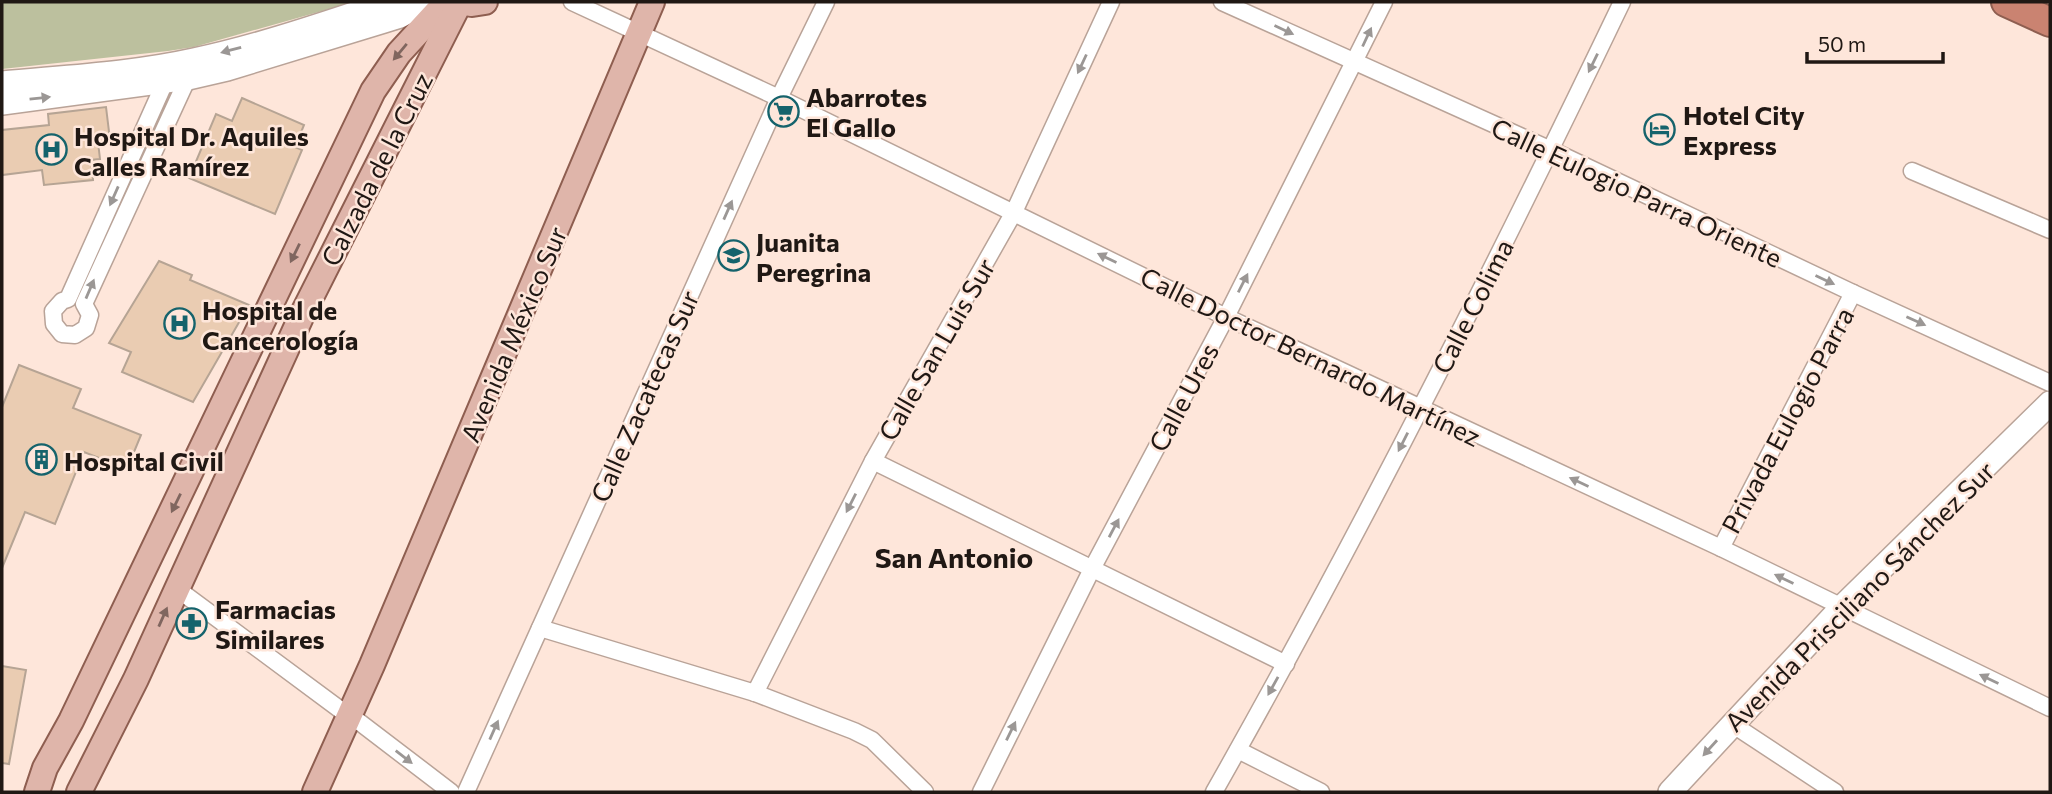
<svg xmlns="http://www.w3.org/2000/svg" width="2052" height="794" viewBox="0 0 2052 794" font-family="Commissioner,sans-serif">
<rect width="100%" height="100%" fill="#fee6da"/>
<!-- green -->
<polygon fill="#bcc09e" points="2,2 354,2 194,47 168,51 2,69"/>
<!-- building -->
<g fill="#eaccb2" stroke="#b6a494" stroke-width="2">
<polygon points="242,98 304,125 295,147 302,150 275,214 189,178 216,114 232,121"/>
<polygon points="106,107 110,140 98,142 100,159 91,160 93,180 44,185 42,170 2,175 2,130 49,125 48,114"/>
<polygon points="159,261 192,275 190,280 249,305 193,402 122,372 131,352 109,343"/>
<polygon points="19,365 81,389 73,408 141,435 127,469 84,452 55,524 25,512 2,568 2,407"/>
<polygon points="2,666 26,670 9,764 2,763"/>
</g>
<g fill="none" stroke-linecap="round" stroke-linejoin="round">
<defs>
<g id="street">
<polyline points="572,2 779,98 1226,317 1721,548 2050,708"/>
<polyline points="1222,2 1551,150 1853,293 2050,383"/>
<polyline points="164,75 165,82 68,299 62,301 53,311 54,324 62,334 75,335 86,328 90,315 84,304 191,71"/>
<polyline points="1912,171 2050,230"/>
<polyline points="873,461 1286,664"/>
<polyline points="1721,548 1853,293"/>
<polyline points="176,588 342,711"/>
<polyline points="540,628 755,693 854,731 872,740 925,792"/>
<polyline points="755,693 873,461 1014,212 1111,2"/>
<polyline points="358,721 451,792"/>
<polyline points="1732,724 1835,792"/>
<polyline points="1238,750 1321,792"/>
<polyline points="466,792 779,98 826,2"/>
<polyline points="981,792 1093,567 1226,317 1384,2"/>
<path d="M1214,792C1360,534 1494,269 1622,2"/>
</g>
<g id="secondary">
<path d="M2,83C65,77 131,74 194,60C260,46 326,23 390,2"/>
<polyline points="2,103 188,78 227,69 384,21 400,16 425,2"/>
<polyline points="1670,792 1842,607 2050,403"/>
</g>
<g id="primary">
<polyline points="458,2 472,4 485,2"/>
<polyline points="37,792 45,768 71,721 373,91 399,53 446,2"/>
<polyline points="79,792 136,679 301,317 460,2"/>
<polyline points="315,792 372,665 652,2"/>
</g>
<polyline id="highway" points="2006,2 2050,22"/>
</defs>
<!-- street casing -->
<use href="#street" stroke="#b9a398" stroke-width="19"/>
<!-- secondary casing -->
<use href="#secondary" stroke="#b9a398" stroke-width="26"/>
<!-- primary casing -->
<use href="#primary" stroke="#8e5e50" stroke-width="28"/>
<!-- highway casing -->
<use href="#highway" stroke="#8e5e50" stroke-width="32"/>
<!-- street -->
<use href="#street" stroke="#fff" stroke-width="16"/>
<!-- secondary -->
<use href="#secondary" stroke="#fff" stroke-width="23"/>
<!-- primary -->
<use href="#primary" stroke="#dfb5aa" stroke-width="24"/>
<!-- highway -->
<use href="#highway" stroke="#ca8371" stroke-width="28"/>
</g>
<!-- one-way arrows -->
<defs><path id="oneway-solid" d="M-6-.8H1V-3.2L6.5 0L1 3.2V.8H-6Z" transform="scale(1.75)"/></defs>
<g fill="#9b9795">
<use href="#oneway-solid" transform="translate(1284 30) rotate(25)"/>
<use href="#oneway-solid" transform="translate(1367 37) rotate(-65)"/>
<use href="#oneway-solid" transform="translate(231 50) rotate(165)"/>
<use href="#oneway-solid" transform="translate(1593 63) rotate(116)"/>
<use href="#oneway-solid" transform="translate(1082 64) rotate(115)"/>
<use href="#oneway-solid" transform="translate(40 98) rotate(-6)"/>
<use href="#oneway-solid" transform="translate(114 196) rotate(114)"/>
<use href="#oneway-solid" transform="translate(728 210) rotate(-66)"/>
<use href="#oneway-solid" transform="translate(1107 258) rotate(-154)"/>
<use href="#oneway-solid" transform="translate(1825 280) rotate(25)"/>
<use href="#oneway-solid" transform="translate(1243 283) rotate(-63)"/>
<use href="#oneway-solid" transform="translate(90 289) rotate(-67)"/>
<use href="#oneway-solid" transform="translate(1916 321) rotate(24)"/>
<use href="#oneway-solid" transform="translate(1403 442) rotate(117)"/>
<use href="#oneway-solid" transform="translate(1579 482) rotate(-155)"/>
<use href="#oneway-solid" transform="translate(851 503) rotate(117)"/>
<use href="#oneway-solid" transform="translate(1114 528) rotate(-62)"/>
<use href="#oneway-solid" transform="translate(1784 579) rotate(-154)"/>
<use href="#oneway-solid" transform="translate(1989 679) rotate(-154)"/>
<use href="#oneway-solid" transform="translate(1273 686) rotate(119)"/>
<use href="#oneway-solid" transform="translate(494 730) rotate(-66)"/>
<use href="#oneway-solid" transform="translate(1011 731) rotate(-64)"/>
<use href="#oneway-solid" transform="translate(1710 748) rotate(132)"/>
<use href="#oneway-solid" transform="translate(404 757) rotate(38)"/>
</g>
<g fill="#80665f">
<use href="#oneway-solid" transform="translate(400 52) rotate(130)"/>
<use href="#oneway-solid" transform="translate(295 253) rotate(116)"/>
<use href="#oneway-solid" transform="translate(176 503) rotate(116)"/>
<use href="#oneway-solid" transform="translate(163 617) rotate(-66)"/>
</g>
<!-- icons -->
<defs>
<symbol id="supermarket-ring" viewBox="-11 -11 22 22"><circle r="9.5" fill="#fee6da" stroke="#15636c" stroke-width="1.5"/><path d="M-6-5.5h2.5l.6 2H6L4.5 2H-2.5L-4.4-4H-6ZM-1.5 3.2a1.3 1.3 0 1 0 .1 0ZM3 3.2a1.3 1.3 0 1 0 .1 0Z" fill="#15636c"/></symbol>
<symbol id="hotel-ring" viewBox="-11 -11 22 22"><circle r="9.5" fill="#fee6da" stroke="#15636c" stroke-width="1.5"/><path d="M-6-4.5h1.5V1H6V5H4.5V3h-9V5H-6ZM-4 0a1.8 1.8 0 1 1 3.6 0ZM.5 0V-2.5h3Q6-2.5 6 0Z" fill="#15636c"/></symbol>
<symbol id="hospital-ring" viewBox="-11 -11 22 22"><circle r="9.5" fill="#fee6da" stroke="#15636c" stroke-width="1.5"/><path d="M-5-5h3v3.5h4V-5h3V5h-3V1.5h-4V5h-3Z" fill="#15636c"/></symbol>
<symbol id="school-ring" viewBox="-11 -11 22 22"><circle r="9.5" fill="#fee6da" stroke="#15636c" stroke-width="1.5"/><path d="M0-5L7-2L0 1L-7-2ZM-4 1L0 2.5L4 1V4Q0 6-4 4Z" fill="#15636c"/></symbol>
<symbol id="building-ring" viewBox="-11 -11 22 22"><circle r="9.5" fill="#fee6da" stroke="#15636c" stroke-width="1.5"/><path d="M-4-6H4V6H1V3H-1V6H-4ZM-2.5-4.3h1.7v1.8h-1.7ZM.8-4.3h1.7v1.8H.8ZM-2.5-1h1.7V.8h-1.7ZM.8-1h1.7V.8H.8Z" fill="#15636c"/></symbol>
<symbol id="pharmacy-ring" viewBox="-11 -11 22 22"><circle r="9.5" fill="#fee6da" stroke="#15636c" stroke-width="1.5"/><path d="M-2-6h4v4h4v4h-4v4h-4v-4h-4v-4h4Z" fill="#15636c"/></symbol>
</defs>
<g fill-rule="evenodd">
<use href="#supermarket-ring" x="766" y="94" width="35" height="35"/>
<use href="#hotel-ring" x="1642" y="112" width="35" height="35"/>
<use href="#hospital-ring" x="34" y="132" width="35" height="35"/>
<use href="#school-ring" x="716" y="238" width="35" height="35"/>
<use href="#hospital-ring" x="162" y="306" width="35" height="35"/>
<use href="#building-ring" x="24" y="442" width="35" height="35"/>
<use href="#pharmacy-ring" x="174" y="606" width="35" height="35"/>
</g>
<g text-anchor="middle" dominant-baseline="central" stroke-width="5" stroke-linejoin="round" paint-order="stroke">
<!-- poi labels -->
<g font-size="26" font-weight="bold" fill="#201814" stroke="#fee6da" text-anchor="start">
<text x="806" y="96">Abarrotes<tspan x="806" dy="30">El Gallo</tspan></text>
<text x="1683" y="114">Hotel City<tspan x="1683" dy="30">Express</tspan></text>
<text x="74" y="135">Hospital Dr. Aquiles<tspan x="74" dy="30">Calles Ramírez</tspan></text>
<text x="756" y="241">Juanita<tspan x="756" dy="30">Peregrina</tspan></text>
<text x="202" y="309">Hospital de<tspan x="202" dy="30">Cancerología</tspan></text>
<text x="64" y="460">Hospital Civil</text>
<text x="215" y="608">Farmacias<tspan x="215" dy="30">Similares</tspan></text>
</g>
<!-- street labels -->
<g font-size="26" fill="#201814" stroke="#fee6da">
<text transform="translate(376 169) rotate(-63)">Calzada de la Cruz</text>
<text transform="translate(1637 192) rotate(25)">Calle Eulogio Parra Oriente</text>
<text transform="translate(1472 306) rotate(-63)">Calle Colima</text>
<text transform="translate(513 334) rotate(-67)">Avenida México Sur</text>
<text transform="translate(936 349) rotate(-60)">Calle San Luis Sur</text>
<text transform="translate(1311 356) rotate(26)">Calle Doctor Bernardo Martínez</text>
<text transform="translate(644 396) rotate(-66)">Calle Zacatecas Sur</text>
<text transform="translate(1183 397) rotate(-62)">Calle Ures</text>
<text transform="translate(1787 420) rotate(-62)">Privada Eulogio Parra</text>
<text transform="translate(1859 596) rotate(-45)">Avenida Prisciliano Sánchez Sur</text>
</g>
<!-- neighbourhood labels -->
<g font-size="28" font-weight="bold" fill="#201814" stroke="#fee6da">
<text x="954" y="557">San Antonio</text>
</g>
</g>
<!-- border -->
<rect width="2052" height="794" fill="none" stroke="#201814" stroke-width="7"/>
<!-- scale -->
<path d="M1807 52v10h136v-10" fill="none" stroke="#201814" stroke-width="3.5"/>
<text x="1818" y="52" font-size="21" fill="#201814" stroke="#fee6da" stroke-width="5" paint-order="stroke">50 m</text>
</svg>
